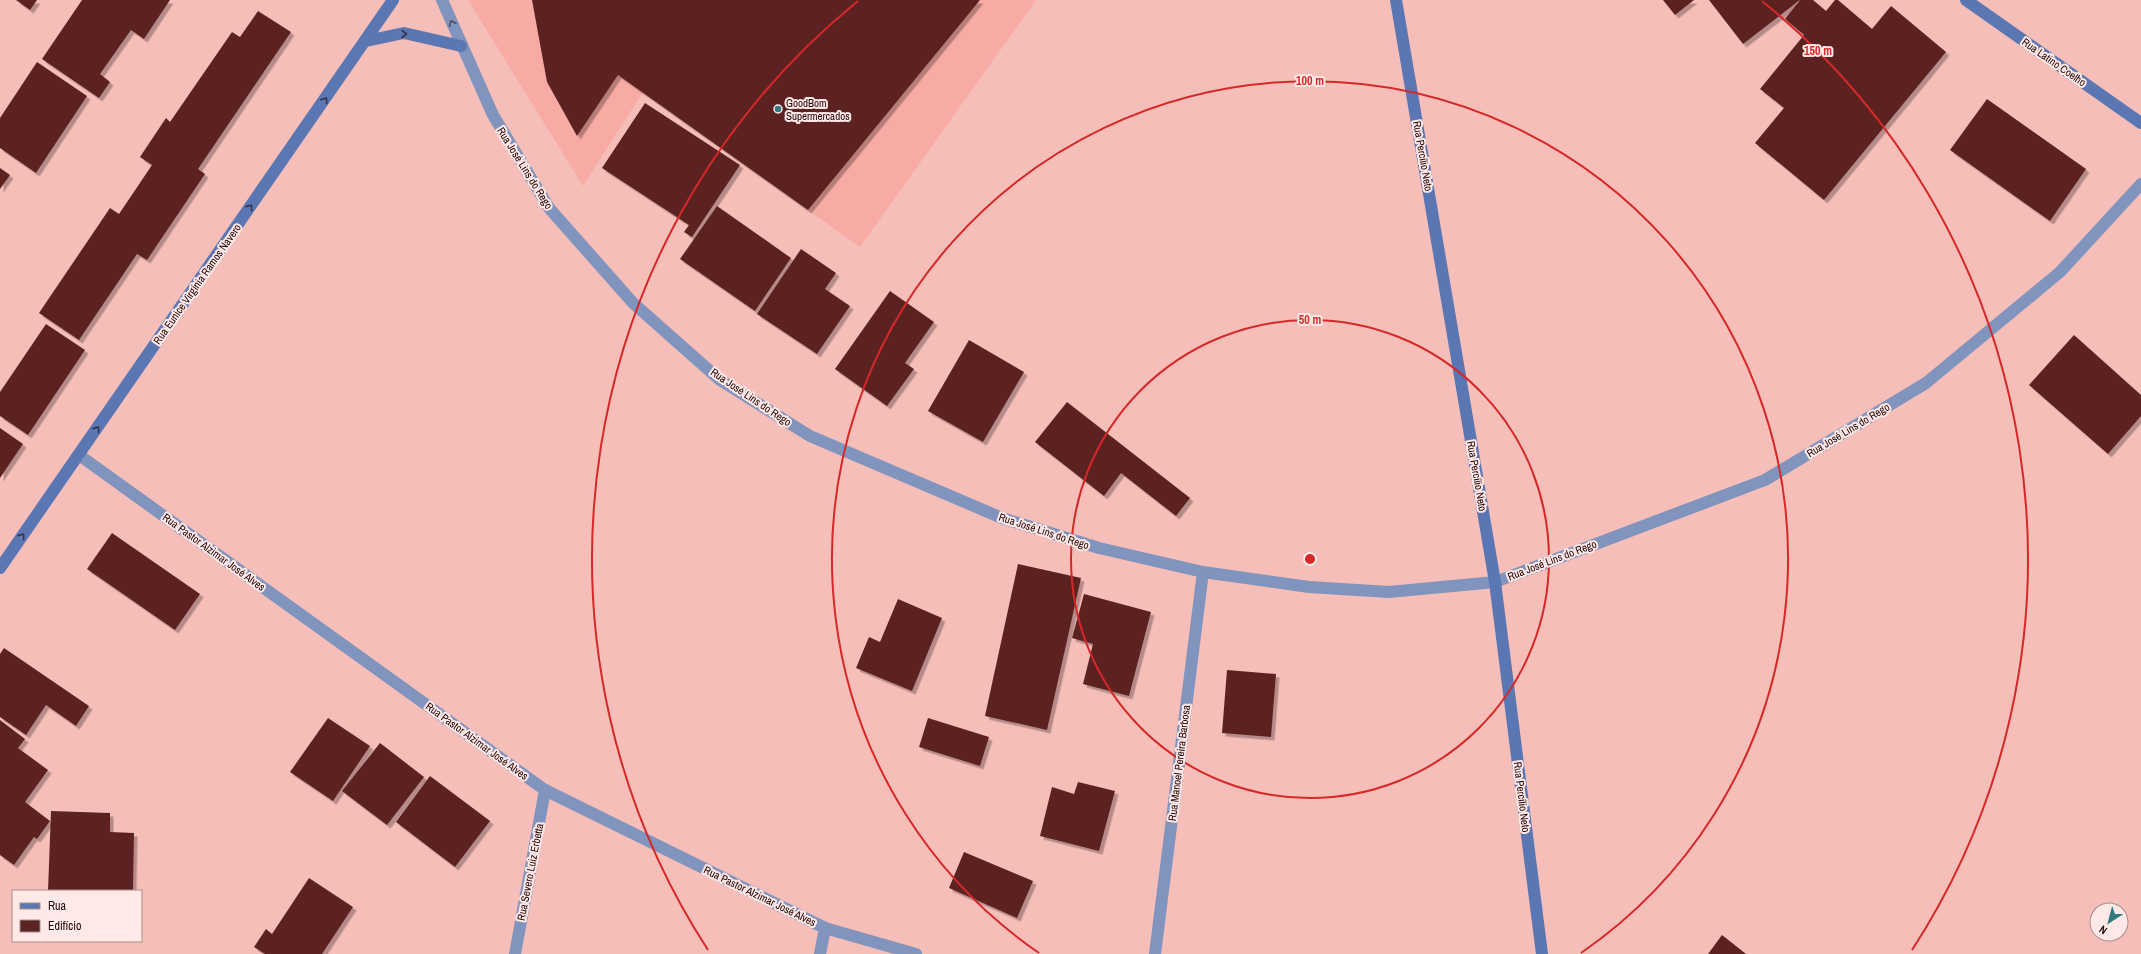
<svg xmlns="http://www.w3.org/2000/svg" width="2141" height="954" viewBox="0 0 2141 954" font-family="'Archivo Narrow',sans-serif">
<defs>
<filter id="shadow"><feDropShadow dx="3.5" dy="3.5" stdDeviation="0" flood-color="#0004"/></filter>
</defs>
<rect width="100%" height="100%" fill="#f6beb9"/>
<!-- built -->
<polygon fill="#f7aba4" points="468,0 1036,0 860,247 643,92 583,186"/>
<!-- building -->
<g fill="#5b2422" filter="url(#shadow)">
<polygon points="16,0 37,0 30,10"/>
<polygon points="82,0 170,0 144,39 131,30 100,74 110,82 99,98 42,59"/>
<polygon points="532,0 980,0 808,210 618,75 577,136 547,82"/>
<polygon points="1663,0 1694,0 1675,15"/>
<polygon points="1709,0 1800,0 1743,44"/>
<polygon points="1800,0 1813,0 1826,11 1835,0 1838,0 1872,29 1891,6 1946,52 1824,200 1755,143 1784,108 1760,89 1804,35 1785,19"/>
<polygon points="258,11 291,32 198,169 205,174 147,260 137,254 79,340 39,313 110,208 119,214 152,165 140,157 166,118 170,122 232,32 240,37"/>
<polygon points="37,62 87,96 36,173 0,148 0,118"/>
<polygon points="1987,99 2086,169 2050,221 1950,150"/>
<polygon points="645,103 740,165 692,237 684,232 689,225 602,168"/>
<polygon points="0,168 10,175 0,189"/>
<polygon points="717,206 791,258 755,311 680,259"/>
<polygon points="801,249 836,273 825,289 850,306 817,354 757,314"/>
<polygon points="890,291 934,322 905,363 914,369 887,406 835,369"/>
<polygon points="46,324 85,350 28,435 0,416 0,392"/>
<polygon points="2074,335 2141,395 2141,416 2108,454 2029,385"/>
<polygon points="969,340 1024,372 983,442 928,411"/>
<polygon points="1067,402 1190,498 1176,516 1121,473 1104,496 1035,442"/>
<polygon points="0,428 23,444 0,478"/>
<polygon points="112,533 200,594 175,630 87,569"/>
<polygon points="1018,564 1081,578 1047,730 985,716"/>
<polygon points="1084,594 1151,612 1129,696 1083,684 1093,644 1072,638"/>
<polygon points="898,599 942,618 912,691 856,668 869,637 880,642"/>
<polygon points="4,648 89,706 76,726 46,705 26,735 0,717 0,654"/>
<polygon points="1227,670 1276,674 1271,737 1222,733"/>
<polygon points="328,718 370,746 333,801 290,772"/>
<polygon points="928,718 989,737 980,766 919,747"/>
<polygon points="0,720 25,739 18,748 48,770 25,802 50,821 37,839 34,837 14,865 0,855"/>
<polygon points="380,743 424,777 387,825 342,791"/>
<polygon points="430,776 490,821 455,867 396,822"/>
<polygon points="1078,782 1115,791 1099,851 1040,836 1052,787 1074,794"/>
<polygon points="51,811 110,813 110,832 134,833 133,891 48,891"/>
<polygon points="964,852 1033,881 1017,918 949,888"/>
<polygon points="309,878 353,907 322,954 265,954 254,947 266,929 272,934"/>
<polygon points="1722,935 1746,954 1708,954"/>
</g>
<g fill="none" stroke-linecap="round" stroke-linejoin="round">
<!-- street -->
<g stroke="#8094bd" stroke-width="12">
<polyline points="442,0 493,115 549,208 633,303 720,380 810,436 1002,518 1099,548 1203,572 1309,587 1389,592 1495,582 1765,480 1926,383 2060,272 2141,184"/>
<polyline points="79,455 545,790 825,928 916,954"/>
<polyline points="515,954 545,790"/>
<polyline points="820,954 825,928"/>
<polyline points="1155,954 1203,572"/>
</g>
<!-- secondary -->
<g stroke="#5a76b3" stroke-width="12">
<polyline points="1396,0 1495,582 1542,954"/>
<polyline points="1966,0 2141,123"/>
<polyline points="366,41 404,33 461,46"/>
<polyline points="0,568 393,0"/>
</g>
</g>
<!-- one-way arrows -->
<defs><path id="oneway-chevron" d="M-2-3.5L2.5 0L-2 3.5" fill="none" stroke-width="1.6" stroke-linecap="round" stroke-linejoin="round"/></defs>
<use stroke="#4f4e62" href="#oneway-chevron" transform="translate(452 23) rotate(-113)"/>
<g stroke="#36334b">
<use href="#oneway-chevron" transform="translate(404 34)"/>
<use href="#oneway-chevron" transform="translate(325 100) rotate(-55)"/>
<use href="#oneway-chevron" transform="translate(250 207) rotate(-55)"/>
<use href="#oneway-chevron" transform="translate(97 429) rotate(-55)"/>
<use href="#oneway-chevron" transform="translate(22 536) rotate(-55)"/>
</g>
<!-- distance rings -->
<g fill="none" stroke="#d62828" stroke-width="2">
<circle cx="1310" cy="559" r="239"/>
<path d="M1039 953A478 478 0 1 1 1581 953"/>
<path d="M708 950A718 718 0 0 1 858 1M1762 1A718 718 0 0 1 1912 950"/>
</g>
<!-- markers -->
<circle fill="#317981" stroke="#ffe9e7" stroke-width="1.5" cx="778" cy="109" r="4"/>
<g text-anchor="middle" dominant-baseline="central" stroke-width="4" stroke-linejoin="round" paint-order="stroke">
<!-- street labels -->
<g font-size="11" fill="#1e0706" stroke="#ffe9e7">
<text transform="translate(2054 62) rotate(35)">Rua Latino Coelho</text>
<text transform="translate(1423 156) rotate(80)">Rua Percílio Neto</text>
<text transform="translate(525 168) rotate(58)">Rua José Lins do Rego</text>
<text transform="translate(197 284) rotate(-55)">Rua Eunice Virgínia Ramos Navero</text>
<text transform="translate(751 397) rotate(34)">Rua José Lins do Rego</text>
<text transform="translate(1848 430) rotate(-31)">Rua José Lins do Rego</text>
<text transform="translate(1477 476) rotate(80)">Rua Percílio Neto</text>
<text transform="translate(1044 531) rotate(18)">Rua José Lins do Rego</text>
<text transform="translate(214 552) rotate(36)">Rua Pastor Alzimar José Alves</text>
<text transform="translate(1552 560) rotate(-21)">Rua José Lins do Rego</text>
<text transform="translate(477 741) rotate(36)">Rua Pastor Alzimar José Alves</text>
<text transform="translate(1179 763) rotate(-83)">Rua Manoel Pereira Barbosa</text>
<text transform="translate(1522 797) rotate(83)">Rua Percílio Neto</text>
<text transform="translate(530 872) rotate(-79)">Rua Severo Luiz Erbetta</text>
<text transform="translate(760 896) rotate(26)">Rua Pastor Alzimar José Alves</text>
</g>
<!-- poi labels -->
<g font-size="11" fill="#1e0706" stroke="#ffe9e7" text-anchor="start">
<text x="786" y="103">GoodBom<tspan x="786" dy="13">Supermercados</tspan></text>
</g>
</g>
<circle cx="1310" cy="559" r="6" fill="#d62828" stroke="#ffe9e7" stroke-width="2"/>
<g font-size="12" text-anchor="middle" font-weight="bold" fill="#d62828" stroke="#ffe9e7" stroke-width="4" stroke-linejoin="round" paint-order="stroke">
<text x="1818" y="55">150 m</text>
<text x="1310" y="85">100 m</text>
<text x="1310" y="324">50 m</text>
</g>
<!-- legend -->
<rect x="12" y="890" width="130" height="52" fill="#ffe9e7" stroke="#a58f8d"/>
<rect x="20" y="903" width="20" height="6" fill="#5a76b3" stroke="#a58f8d"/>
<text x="48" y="910" font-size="12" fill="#1e0706">Rua</text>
<rect x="20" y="920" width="20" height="12" fill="#5b2422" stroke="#a58f8d"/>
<text x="48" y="930" font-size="12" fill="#1e0706">Edifício</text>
<!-- north arrow -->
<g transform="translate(2109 922) rotate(216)"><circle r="19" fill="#ffe9e7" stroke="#a58f8d"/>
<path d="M0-3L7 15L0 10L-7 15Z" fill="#317981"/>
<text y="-6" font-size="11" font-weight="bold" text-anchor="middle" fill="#1e0706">N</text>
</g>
</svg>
